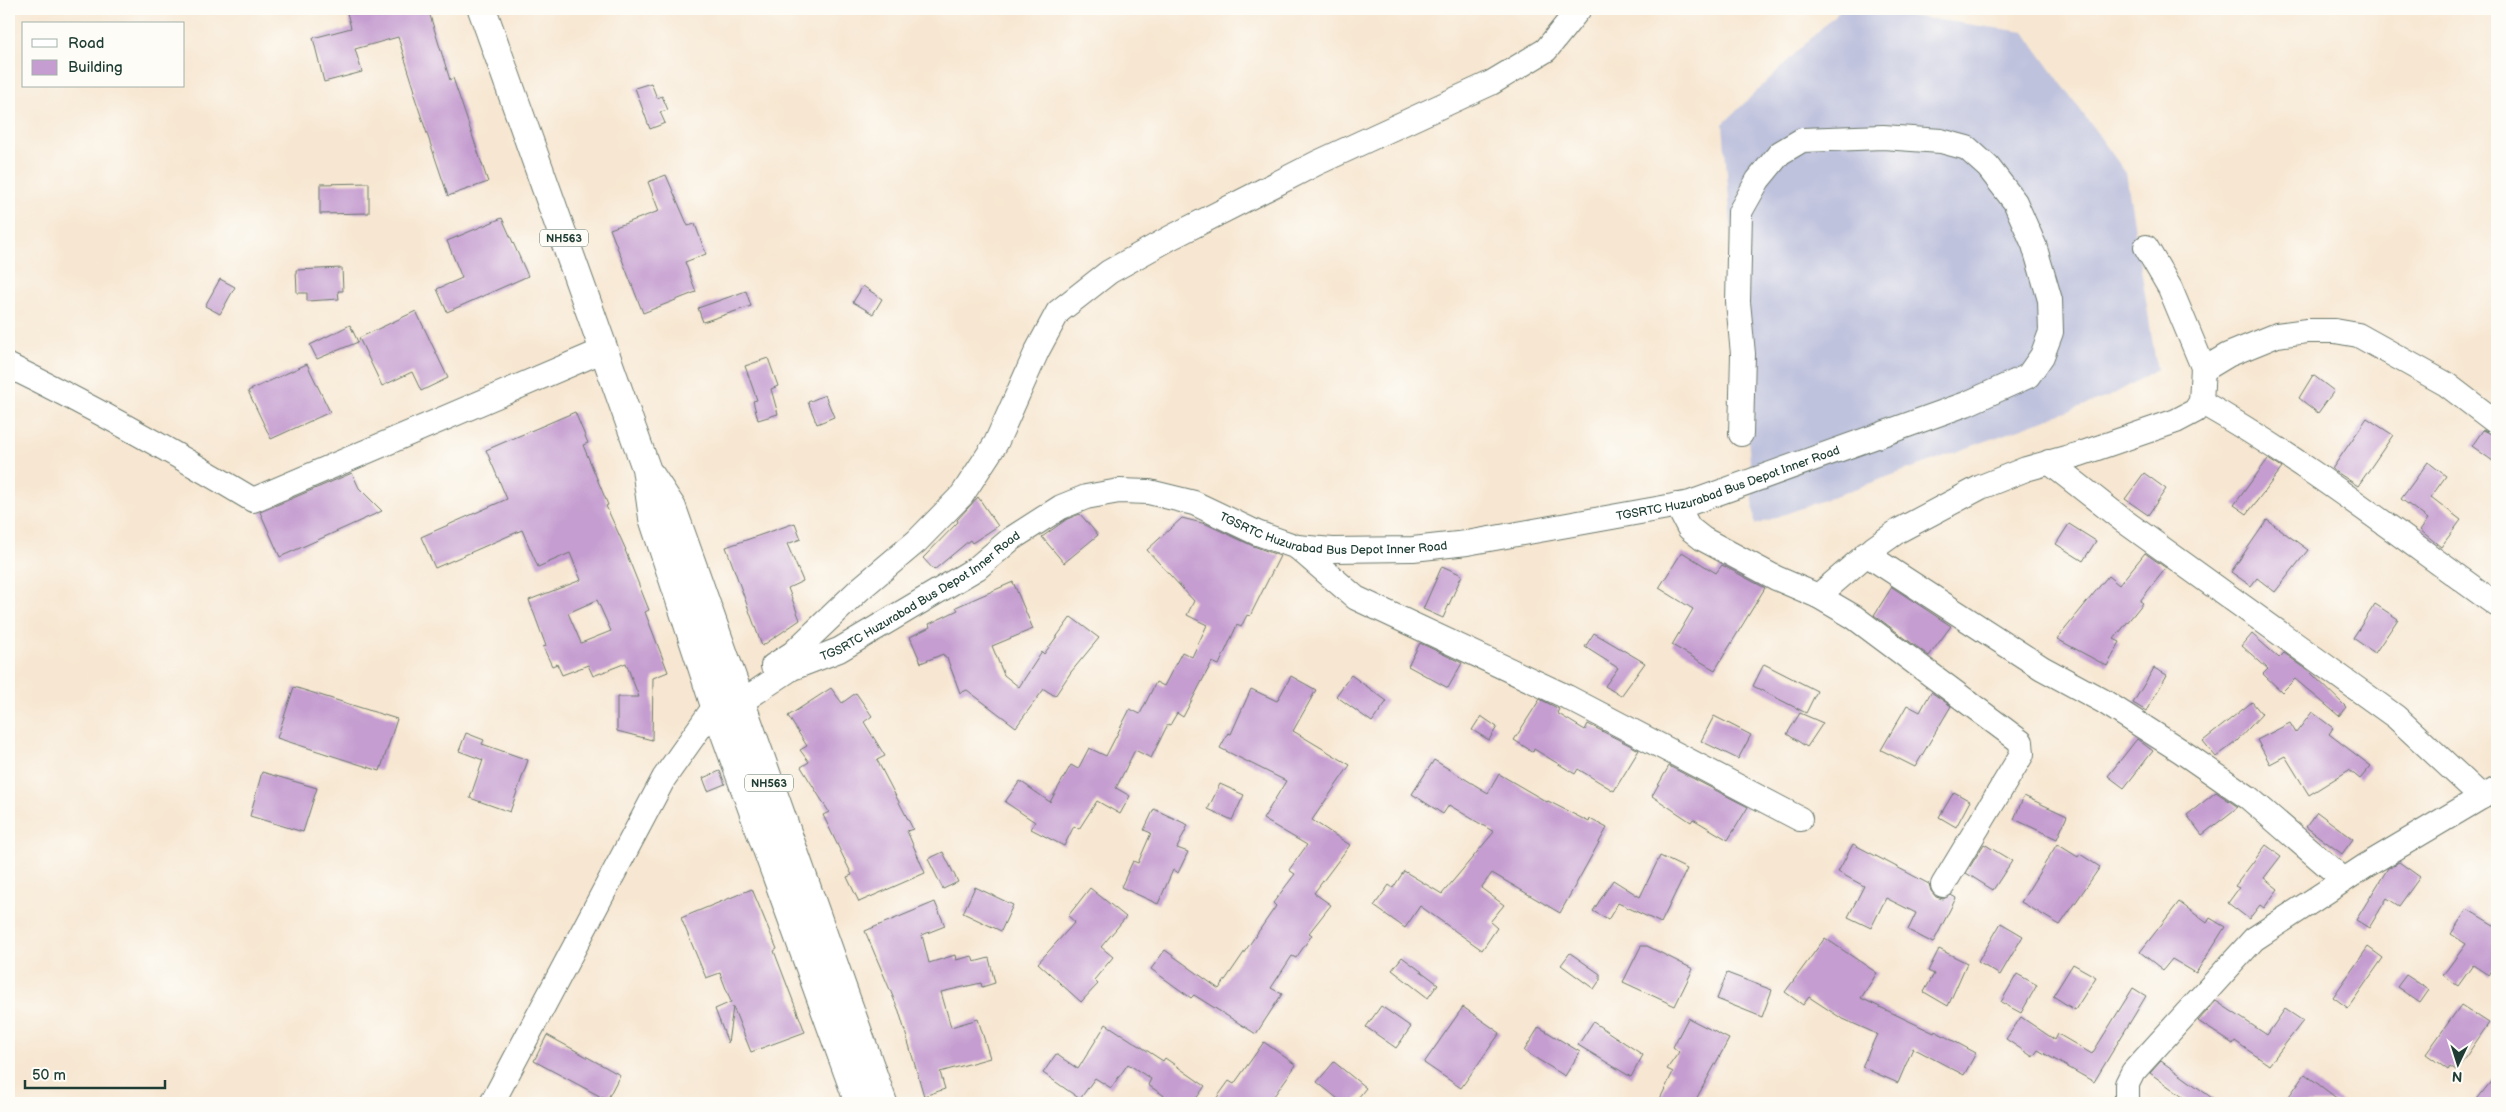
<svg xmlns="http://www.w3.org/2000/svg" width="2506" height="1112" viewBox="0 0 2506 1112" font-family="'Balsamiq Sans',sans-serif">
<rect width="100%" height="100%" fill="#fdfcf7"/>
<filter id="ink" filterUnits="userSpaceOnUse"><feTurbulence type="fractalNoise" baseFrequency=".02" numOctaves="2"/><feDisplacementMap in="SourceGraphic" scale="10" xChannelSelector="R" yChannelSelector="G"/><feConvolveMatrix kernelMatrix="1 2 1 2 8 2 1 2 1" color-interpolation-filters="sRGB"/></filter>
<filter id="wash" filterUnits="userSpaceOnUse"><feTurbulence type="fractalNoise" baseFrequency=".0096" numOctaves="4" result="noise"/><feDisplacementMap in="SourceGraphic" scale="20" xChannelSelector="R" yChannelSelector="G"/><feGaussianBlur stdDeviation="1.12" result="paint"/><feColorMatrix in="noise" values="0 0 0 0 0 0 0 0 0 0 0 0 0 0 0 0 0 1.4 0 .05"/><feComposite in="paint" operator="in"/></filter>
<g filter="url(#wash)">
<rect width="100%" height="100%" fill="#f7e7d2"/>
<!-- industrial -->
<polygon fill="#bfc2dd" points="1841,9 1860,9 2024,32 2126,173 2157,370 2110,396 1755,525 1723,124"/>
<g id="blocks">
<!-- building -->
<g fill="#c59dd0" fill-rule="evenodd">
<polygon points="346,9 428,9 450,80 453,78 488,182 448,196 413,92 415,91 398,37 355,49 362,72 324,82 313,38 351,28"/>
<polygon points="651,83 657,98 662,96 668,110 660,112 665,123 650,129 635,88"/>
<polygon points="666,175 688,226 695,224 706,254 685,262 696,292 643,313 610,229 659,211 648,182"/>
<polygon points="369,183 369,213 320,214 320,184"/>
<polygon points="502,218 528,276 447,312 437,289 462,278 447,241"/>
<polygon points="342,268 343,291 338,291 339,299 307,301 307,293 297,293 296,270"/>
<polygon points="220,279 235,287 220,314 205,306"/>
<polygon points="863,286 882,299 873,314 853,302"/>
<polygon points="746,291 751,306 703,322 698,308"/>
<polygon points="416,311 448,378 421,391 412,372 382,386 359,338"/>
<polygon points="350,325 358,342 317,359 310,345"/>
<polygon points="768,358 778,386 771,389 778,414 758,420 753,401 757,400 745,366"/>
<polygon points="307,364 330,412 271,439 248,391"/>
<polygon points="2313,375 2334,391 2318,413 2299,398"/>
<polygon points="825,395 834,417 817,424 808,402"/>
<path d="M575,412L588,443L583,445L608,505L606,506L626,550H625L649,610L645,612L668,672L653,678L652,740L617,731V697H639L626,663L593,676L588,665L562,675L557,664L552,666L543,647L546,646L529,600L581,580L570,553L538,567L522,530L435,568L421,537L507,499L486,450ZM597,600L611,631L581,643L568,613Z"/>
<polygon points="2367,418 2393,435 2358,486 2332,469"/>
<polygon points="2483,430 2497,436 2497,464 2472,446"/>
<polygon points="2268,459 2282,468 2247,514 2234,505"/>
<polygon points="2428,462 2446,476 2431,497 2461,520 2441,547 2420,530 2428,519 2401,499"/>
<polygon points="352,473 359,488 382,511 280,557 260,512"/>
<polygon points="2144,473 2166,489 2148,515 2125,499"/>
<polygon points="978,497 998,526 972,543 970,540 934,570 923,558 958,522 957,520"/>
<polygon points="1080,514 1098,535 1064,563 1042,537 1067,519"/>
<polygon points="1182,518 1206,524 1251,545 1280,556 1250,616 1247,615 1241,627 1237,625 1219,665 1212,662 1183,717 1177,713 1170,725 1168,724 1151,758 1135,750 1116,788 1130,796 1120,814 1097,801 1079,829 1074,826 1064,846 1031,829 1035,822 1005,802 1020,781 1050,802 1071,765 1078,769 1089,748 1106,756 1130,709 1140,714 1156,682 1164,686 1182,652 1192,657 1207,625 1187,615 1194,601 1147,550"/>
<polygon points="2267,520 2308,550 2275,592 2257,578 2251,586 2231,572"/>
<polygon points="795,523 801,539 787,544 803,581 788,588 800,620 762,646 726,547"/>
<polygon points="2069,524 2096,541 2083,561 2056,544"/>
<polygon points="1682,552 1716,573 1722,565 1765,588 1715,670 1672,645 1693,609 1659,588"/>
<polygon points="2145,553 2166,568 2140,601 2143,603 2114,639 2120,642 2107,666 2057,639 2108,576 2119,585"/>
<polygon points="1442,566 1462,575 1443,618 1423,609"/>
<polygon points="1013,582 1033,629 992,646 1004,675 1019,687 1042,652 1044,654 1071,617 1099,638 1071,672 1055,696 1044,689 1016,727 967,690 960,693 947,658 945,658 943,654 921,663 910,637 930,627 929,624 958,610 956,607"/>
<polygon points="1892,587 1951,626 1929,656 1874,615"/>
<polygon points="2375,604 2398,619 2375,653 2353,638"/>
<polygon points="1594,633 1645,663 1621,696 1605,686 1618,668 1585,647"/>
<polygon points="2252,634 2279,658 2284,653 2309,671 2346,707 2339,716 2295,679 2282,692 2263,674 2268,669 2242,646"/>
<polygon points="1420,643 1462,663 1448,688 1408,666"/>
<polygon points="1764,664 1817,691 1806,713 1753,686"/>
<polygon points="2154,668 2167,675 2146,711 2133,703"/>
<polygon points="1351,675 1387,701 1372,722 1336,696"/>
<polygon points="1291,676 1316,690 1293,731 1350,765 1312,820 1350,845 1314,893 1331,905 1309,933 1312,935 1296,958 1292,956 1271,988 1282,994 1256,1034 1194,995 1191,998 1151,969 1165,950 1219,989 1276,906 1273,903 1295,874 1289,870 1307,845 1263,819 1286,781 1220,748 1228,733 1231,734 1251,689 1277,701"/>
<polygon points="294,687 397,719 380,771 277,738"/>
<polygon points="831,688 842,703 856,693 872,716 864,722 885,756 877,760 913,829 907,831 925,873 859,902 847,877 852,875 823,815 829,812 801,767 809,762 800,750 807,746 788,716"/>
<polygon points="1931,692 1951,706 1915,767 1881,750 1907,705 1920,712"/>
<polygon points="1540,699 1559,709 1557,713 1585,730 1588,724 1639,750 1614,791 1578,769 1575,774 1534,749 1533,752 1514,740"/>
<polygon points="2252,702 2262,714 2236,742 2216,757 2203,741"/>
<polygon points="2312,712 2333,728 2329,734 2371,766 2360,779 2349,770 2309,795 2285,756 2270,764 2257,740 2290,723 2296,733"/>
<polygon points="1800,713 1823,723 1807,747 1787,734"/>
<polygon points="1481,716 1497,727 1489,740 1472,730"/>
<polygon points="1714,716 1751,735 1738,759 1701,741"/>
<polygon points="466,733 484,740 482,744 528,760 510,812 470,798 483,760 459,751"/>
<polygon points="2137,739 2153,751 2124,788 2108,776"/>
<polygon points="1434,760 1488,793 1499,774 1547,802 1548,801 1589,822 1590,819 1607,828 1560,913 1492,873 1481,888 1504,905 1490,922 1497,928 1482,950 1420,906 1405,928 1374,906 1389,885 1393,888 1404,871 1442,894 1494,832 1449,805 1443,814 1412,794"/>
<polygon points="1669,766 1748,807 1728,840 1693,819 1691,822 1652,796"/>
<polygon points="720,771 725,784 708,791 703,778"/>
<polygon points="262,772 317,788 303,832 250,816"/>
<polygon points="1220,784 1244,795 1232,820 1208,809"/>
<polygon points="1954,792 1970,801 1956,827 1939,817"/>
<polygon points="2216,792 2238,807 2202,835 2187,815"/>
<polygon points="2024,796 2067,816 2057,839 2014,819"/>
<polygon points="1154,809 1188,825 1177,848 1188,852 1178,873 1173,870 1158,904 1121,887 1133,861 1138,863 1151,833 1144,830"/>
<polygon points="2317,812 2353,839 2342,854 2306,827"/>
<polygon points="1853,844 1929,884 1931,891 1936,897 1943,899 1951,895 1956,898 1933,943 1908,930 1916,913 1886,898 1871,928 1848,917 1864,886 1838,872"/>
<polygon points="1984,844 2012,861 1993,890 1966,873"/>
<polygon points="2057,844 2078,857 2080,854 2100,867 2060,925 2021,902"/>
<polygon points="2266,845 2281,856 2264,878 2278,889 2264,908 2260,905 2249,919 2228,903 2239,888 2235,886"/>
<polygon points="943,852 958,882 943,889 928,859"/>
<polygon points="1660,856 1687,869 1661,923 1618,903 1608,920 1593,911 1613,880 1640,897"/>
<polygon points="2399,862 2420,877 2399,906 2387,898 2369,928 2356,920 2388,868"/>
<polygon points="975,887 1013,905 1001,931 963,913"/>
<polygon points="1090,888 1126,917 1101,947 1113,957 1094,980 1098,984 1081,1002 1038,963 1075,922 1068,916"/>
<polygon points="752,889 777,949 774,951 805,1032 751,1052 733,1007 728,1043 715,1009 731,1002 720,973 706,978 681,918"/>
<polygon points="935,902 945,926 922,935 929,963 955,955 956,960 972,956 974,962 989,958 995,983 982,987 981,983 941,992 951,1027 978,1019 990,1058 940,1072 945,1089 924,1096 899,1011 865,931"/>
<polygon points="2179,902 2207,923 2210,918 2225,927 2196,973 2172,959 2163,970 2140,952"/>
<polygon points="2467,909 2497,927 2497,961 2488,975 2473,965 2458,986 2443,975 2466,944 2451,934"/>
<polygon points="2001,923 2023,936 2000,975 1978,962"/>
<polygon points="1825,938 1877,973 1861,998 1934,1033 1935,1031 1976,1053 1964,1075 1913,1048 1898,1083 1862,1067 1877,1034 1841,1018 1809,997 1803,1005 1785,992"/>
<polygon points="1641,946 1647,946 1693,969 1675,1006 1623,982"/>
<polygon points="2368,947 2383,958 2348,1008 2333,997"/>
<polygon points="1939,949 1967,963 1948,1006 1924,992 1934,974 1928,971"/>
<polygon points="1570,953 1600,974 1600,980 1594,989 1561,965"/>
<polygon points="1402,957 1438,984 1428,998 1392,970"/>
<polygon points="2073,964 2096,977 2075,1010 2053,996"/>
<polygon points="1727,973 1772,990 1762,1017 1717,999"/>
<polygon points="2017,974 2037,985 2021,1013 2001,1002"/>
<polygon points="2406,975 2429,990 2420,1003 2397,987"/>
<polygon points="2133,988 2146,996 2094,1082 2038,1050 2033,1057 2006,1039 2021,1017 2055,1040 2058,1034 2092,1054"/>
<polygon points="2216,1001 2267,1035 2285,1009 2303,1021 2269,1065 2235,1041 2233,1044 2198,1021"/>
<polygon points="2461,1005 2489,1023 2456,1071 2450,1067 2448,1070 2426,1054"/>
<polygon points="1381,1006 1411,1027 1396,1048 1366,1027"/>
<polygon points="1463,1007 1500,1033 1461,1088 1424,1063"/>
<polygon points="1688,1018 1729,1039 1694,1103 1658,1103 1673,1072 1667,1069 1679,1052 1673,1047"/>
<polygon points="1593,1022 1643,1055 1631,1077 1578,1045"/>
<polygon points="1106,1024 1163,1061 1165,1058 1205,1086 1193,1103 1175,1103 1148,1085 1151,1079 1128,1064 1111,1088 1095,1078 1080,1099 1043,1073 1056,1054 1078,1069"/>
<polygon points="1539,1027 1580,1052 1565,1076 1524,1051"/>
<polygon points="547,1035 620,1075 607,1100 534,1061"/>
<polygon points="1264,1042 1296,1065 1269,1103 1213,1103 1229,1081 1234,1084"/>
<polygon points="2161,1061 2219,1103 2191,1103 2150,1073"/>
<polygon points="1334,1062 1366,1088 1354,1103 1343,1103 1317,1082"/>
<polygon points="2305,1074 2343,1103 2284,1103"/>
<polygon points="2497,1074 2497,1103 2474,1103"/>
</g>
</g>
</g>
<g filter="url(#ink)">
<use href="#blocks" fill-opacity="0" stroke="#6b786b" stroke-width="1"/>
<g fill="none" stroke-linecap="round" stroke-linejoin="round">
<defs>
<g id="minor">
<path d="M9,366C93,407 173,452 253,500L604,350"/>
<polyline points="2203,370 2228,355 2277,335 2307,331 2335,331 2358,335 2446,384 2497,423"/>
<path d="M2201,402C2305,461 2400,536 2497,605"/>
<polyline points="2049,462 2124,521 2396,717 2482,797"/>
<polyline points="1677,505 1689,528 1703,539 1776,578 1818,596 1854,617 2021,742 2022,754 1943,885"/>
<polyline points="1297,547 1356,598 1567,697 1800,819"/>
<polyline points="1866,554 2042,668 2103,701 2181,751 2249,798 2344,880"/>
<polyline points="1818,596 1874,548 1898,531 1981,487 2026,469 2080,454 2176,421 2195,411 2201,402 2203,367 2170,288 2146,247"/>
<polyline points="773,666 793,653 860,589 917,541 962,495 996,443 1037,351 1058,312 1109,272 1170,238 1317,163 1491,83 1546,50 1579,9"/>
<path id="s1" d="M741,702L792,668L839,650L977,568L1011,539L1061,507L1086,497L1119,491L1149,492L1194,503L1257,533L1297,547L1333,550L1413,549L1467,543L1690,503L1966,404L2028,376L2042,356L2051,332L2050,300L2034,245L2015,202L1988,167L1967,148L1941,141L1883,137L1802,140L1780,153L1758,180L1740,212L1738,302L1743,354L1741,434"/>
<polyline points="492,1103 664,778 715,706 728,699"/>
<polyline points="2127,1103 2127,1084 2133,1072 2254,939 2367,865 2497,788"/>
</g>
<g id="highway">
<polyline points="482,9 646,468 653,518 715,706 859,1103"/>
<polyline points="651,476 672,508 883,1103"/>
</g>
</defs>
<!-- minor casing -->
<use href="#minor" stroke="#6b786b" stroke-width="26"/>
<!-- highway casing -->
<use href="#highway" stroke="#6b786b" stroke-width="30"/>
<!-- minor -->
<use href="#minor" stroke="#fff" stroke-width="24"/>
<!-- highway -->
<use href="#highway" stroke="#fff" stroke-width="28"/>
</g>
</g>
<g text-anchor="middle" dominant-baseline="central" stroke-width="4" stroke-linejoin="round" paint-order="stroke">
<!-- shield labels -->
<g fill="#fdfcf7" stroke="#62766e" stroke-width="1">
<rect x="540" y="229.5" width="48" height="17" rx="4"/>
<rect x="745" y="774.5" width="48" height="17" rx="4"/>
</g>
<g font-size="11" font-weight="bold" fill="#1f3d34">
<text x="564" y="238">NH563</text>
<text x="769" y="783">NH563</text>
</g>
<!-- street labels -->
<g font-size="12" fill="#1f3d34" stroke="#fdfcf7">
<text stroke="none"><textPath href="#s1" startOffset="1064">TGSRTC Huzurabad Bus Depot Inner Road</textPath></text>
<text stroke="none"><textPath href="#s1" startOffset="659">TGSRTC Huzurabad Bus Depot Inner Road</textPath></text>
<text stroke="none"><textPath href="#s1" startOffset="209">TGSRTC Huzurabad Bus Depot Inner Road</textPath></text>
</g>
</g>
<!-- margin -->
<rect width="2506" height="1112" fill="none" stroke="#fdfcf7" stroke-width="30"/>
<!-- legend -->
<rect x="22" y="22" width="162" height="65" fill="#fdfcf7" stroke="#a4b0a9"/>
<rect x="32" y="39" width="25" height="8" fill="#ffffff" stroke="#a4b0a9"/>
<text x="68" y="48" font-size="15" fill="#1f3d34">Road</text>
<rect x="32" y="60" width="25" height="15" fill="#c59dd0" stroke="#a4b0a9"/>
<text x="68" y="72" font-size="15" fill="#1f3d34">Building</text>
<!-- north arrow -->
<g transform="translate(2458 1064) rotate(184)" stroke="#fdfcf7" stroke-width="4" paint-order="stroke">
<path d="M0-4L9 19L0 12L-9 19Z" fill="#1f3d34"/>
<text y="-8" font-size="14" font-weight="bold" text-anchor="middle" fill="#1f3d34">N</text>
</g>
<!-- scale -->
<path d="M25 1080v8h140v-8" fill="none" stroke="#1f3d34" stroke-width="2.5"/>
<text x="32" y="1080" font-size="15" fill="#1f3d34" stroke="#fdfcf7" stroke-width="4" paint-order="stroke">50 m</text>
</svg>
